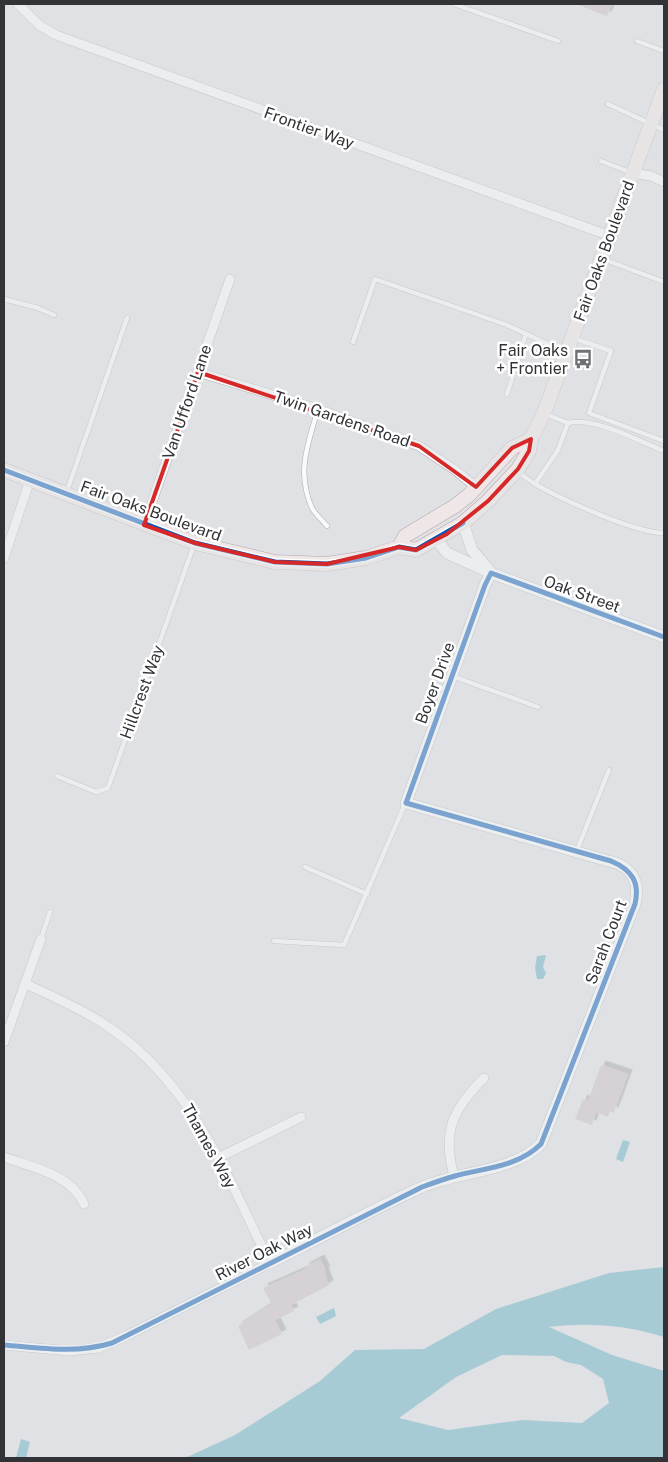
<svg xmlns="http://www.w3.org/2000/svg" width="668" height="1462" viewBox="0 0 668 1462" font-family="'Public Sans',sans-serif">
<defs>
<filter id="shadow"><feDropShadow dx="4.5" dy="-4.5" stdDeviation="0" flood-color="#0004"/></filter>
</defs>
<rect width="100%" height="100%" fill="#dfe1e4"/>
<!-- water -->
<g fill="#62b0c4" fill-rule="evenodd">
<polygon points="546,955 543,967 546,973 543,979 537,979 535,968 537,956"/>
<polygon points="623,1140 630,1142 623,1162 616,1159"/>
<path d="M664,1267V1337C628,1325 586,1322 549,1327L612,1355L664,1371V1458H185L235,1435L320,1381L355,1350L424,1349L496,1309L609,1273ZM502,1355L554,1356L566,1362L581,1365L603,1379L609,1403L582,1423L522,1420L448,1430L399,1418L456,1377Z"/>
<polygon points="334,1308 336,1316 320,1324 316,1317"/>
<polygon points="21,1439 30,1442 26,1458 16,1458"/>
</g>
<!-- building -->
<g fill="#cabdc8" filter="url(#shadow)">
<polygon points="576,4 612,4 607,16"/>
<polygon points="601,1065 628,1074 614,1112 610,1111 608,1117 596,1112 592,1125 575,1119 583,1099 588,1101"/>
<polygon points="320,1259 326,1271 324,1271 329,1285 291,1305 294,1311 275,1320 282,1334 249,1350 238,1326 272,1304 263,1288 306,1269 305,1267"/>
</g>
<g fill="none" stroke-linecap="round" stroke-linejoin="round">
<defs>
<g id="service">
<polyline points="454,4 558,41"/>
<polyline points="637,41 664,51"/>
<polyline points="608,104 664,130"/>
<polyline points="601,161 632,173"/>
<polyline points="603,259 664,282"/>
<polyline points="4,299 38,308 54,315"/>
<polyline points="573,338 611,351 589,413 664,441"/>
<polyline points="353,342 375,279 507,325 565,352"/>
<polyline points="507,394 526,334"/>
<path d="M318,409C308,444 296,472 312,508C315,514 323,521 327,526"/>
<path d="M568,423C596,417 638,441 664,451"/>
<polyline points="519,473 535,484 558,450 568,423 545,414"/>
<path d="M535,484C561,499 635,533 664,533"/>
<polyline points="67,491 127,318"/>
<polyline points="452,676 538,707"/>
<polyline points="57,776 96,792 108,788 194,545"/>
<polyline points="577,850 609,770"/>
<polyline points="305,867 367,894"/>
<polyline points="41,939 50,912"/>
<polyline points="274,941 344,945 405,804"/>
</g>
<g id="minor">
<polyline points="18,4 39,25 56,35 610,236"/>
<polyline points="633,173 651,176 664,182"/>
<polyline points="198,372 318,409 419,446 455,470 476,487"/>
<polyline points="144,525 230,279"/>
<polyline points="4,558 30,480"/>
<polyline points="4,1042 41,939"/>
<path d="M4,1157C31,1167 71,1174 84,1204"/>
<polyline points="218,1158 301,1117"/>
<path d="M454,1176C442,1132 452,1110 484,1078"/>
<path d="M4,1345L69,1351L98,1348L128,1335L270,1263C228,1178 193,1086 113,1030C86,1011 56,998 26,984"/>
</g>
<g id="tertiary">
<polyline points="463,523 472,550 489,570"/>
<polyline points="437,540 447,553 491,573 664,637"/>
<path d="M270,1263C320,1238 369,1211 420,1188C457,1171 512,1173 541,1144L635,904C639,886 636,873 619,864L406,803L485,585L491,573"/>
</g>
<g id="primary">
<polyline points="4,470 195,543 275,562 327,564 366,558 399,547 416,550 463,523 488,501 518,469 529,451 531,439 544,413 664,89"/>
<polyline points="399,547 405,536 455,506 469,495 512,448 531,439"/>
</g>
</defs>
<!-- service casing -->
<use href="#service" stroke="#abadb0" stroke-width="5.5"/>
<!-- minor casing -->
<use href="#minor" stroke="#abadb0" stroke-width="10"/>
<!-- tertiary casing -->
<use href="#tertiary" stroke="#abadb0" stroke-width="12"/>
<!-- primary casing -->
<use href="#primary" stroke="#b5a7aa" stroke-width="15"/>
<!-- service -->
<use href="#service" stroke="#fafafb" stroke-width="4.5"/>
<!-- minor -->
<use href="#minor" stroke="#fafafb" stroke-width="9"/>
<!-- tertiary -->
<use href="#tertiary" stroke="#fafafb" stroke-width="11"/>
<!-- primary -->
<use href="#primary" stroke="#efe6e7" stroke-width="14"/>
<defs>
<g id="cycleway">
<polyline points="4,470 195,543 275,562 327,564 366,558 399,547 416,550 463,523"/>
<path d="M4,1345C41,1348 76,1354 112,1343L422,1187C433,1183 444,1179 455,1176C484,1168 518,1167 541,1144L635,904C640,882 632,870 611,861L406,803L485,585L491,573L664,637"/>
</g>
</defs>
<!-- cycleway casing -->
<use href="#cycleway" stroke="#fff" stroke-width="8"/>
<!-- cycleway -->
<use href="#cycleway" stroke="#0057b8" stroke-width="5"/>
</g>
<!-- marked area -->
<path d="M0 0H668V1462H0ZM198,372L419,446L476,487L512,448L531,439L529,451L518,469L488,501L447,534L416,550L399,547L327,564L275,562L195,543L144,525Z" fill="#dfe1e4" fill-opacity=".55" fill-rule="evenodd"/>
<path fill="none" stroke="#d62828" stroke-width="4" stroke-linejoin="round" d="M198,372L419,446L476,487L512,448L531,439L529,451L518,469L488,501L447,534L416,550L399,547L327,564L275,562L195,543L144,525Z"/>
<!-- icons -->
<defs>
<symbol id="bus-bare" viewBox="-9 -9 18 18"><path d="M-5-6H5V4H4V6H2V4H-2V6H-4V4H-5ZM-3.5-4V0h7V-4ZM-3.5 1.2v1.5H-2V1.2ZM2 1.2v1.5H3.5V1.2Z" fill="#6f7073" stroke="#fff" stroke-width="2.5" paint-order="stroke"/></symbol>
</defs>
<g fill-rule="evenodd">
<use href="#bus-bare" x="569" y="345" width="28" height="28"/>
</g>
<g text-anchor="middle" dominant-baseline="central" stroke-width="5" stroke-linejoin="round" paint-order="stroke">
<!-- street labels -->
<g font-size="16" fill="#323336" stroke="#fff">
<text transform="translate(309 128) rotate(20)">Frontier Way</text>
<text transform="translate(604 251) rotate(-70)">Fair Oaks Boulevard</text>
<text transform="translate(187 402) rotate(-71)">Van Ufford Lane</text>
<text transform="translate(342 419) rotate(19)">Twin Gardens Road</text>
<text transform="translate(151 511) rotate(20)">Fair Oaks Boulevard</text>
<text transform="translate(582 594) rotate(20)">Oak Street</text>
<text transform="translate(435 683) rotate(-70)">Boyer Drive</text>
<text transform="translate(142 692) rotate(-70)">Hillcrest Way</text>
<text transform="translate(606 942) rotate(-69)">Sarah Court</text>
<text transform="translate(209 1146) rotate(61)">Thames Way</text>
<text transform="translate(264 1252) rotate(-27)">River Oak Way</text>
</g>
<!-- poi labels -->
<g font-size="16" fill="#323336" stroke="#fff" text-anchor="end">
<text x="568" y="350">Fair Oaks<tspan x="568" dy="18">+ Frontier</tspan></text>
</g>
</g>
<!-- border -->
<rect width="668" height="1462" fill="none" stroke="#323336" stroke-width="10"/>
</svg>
